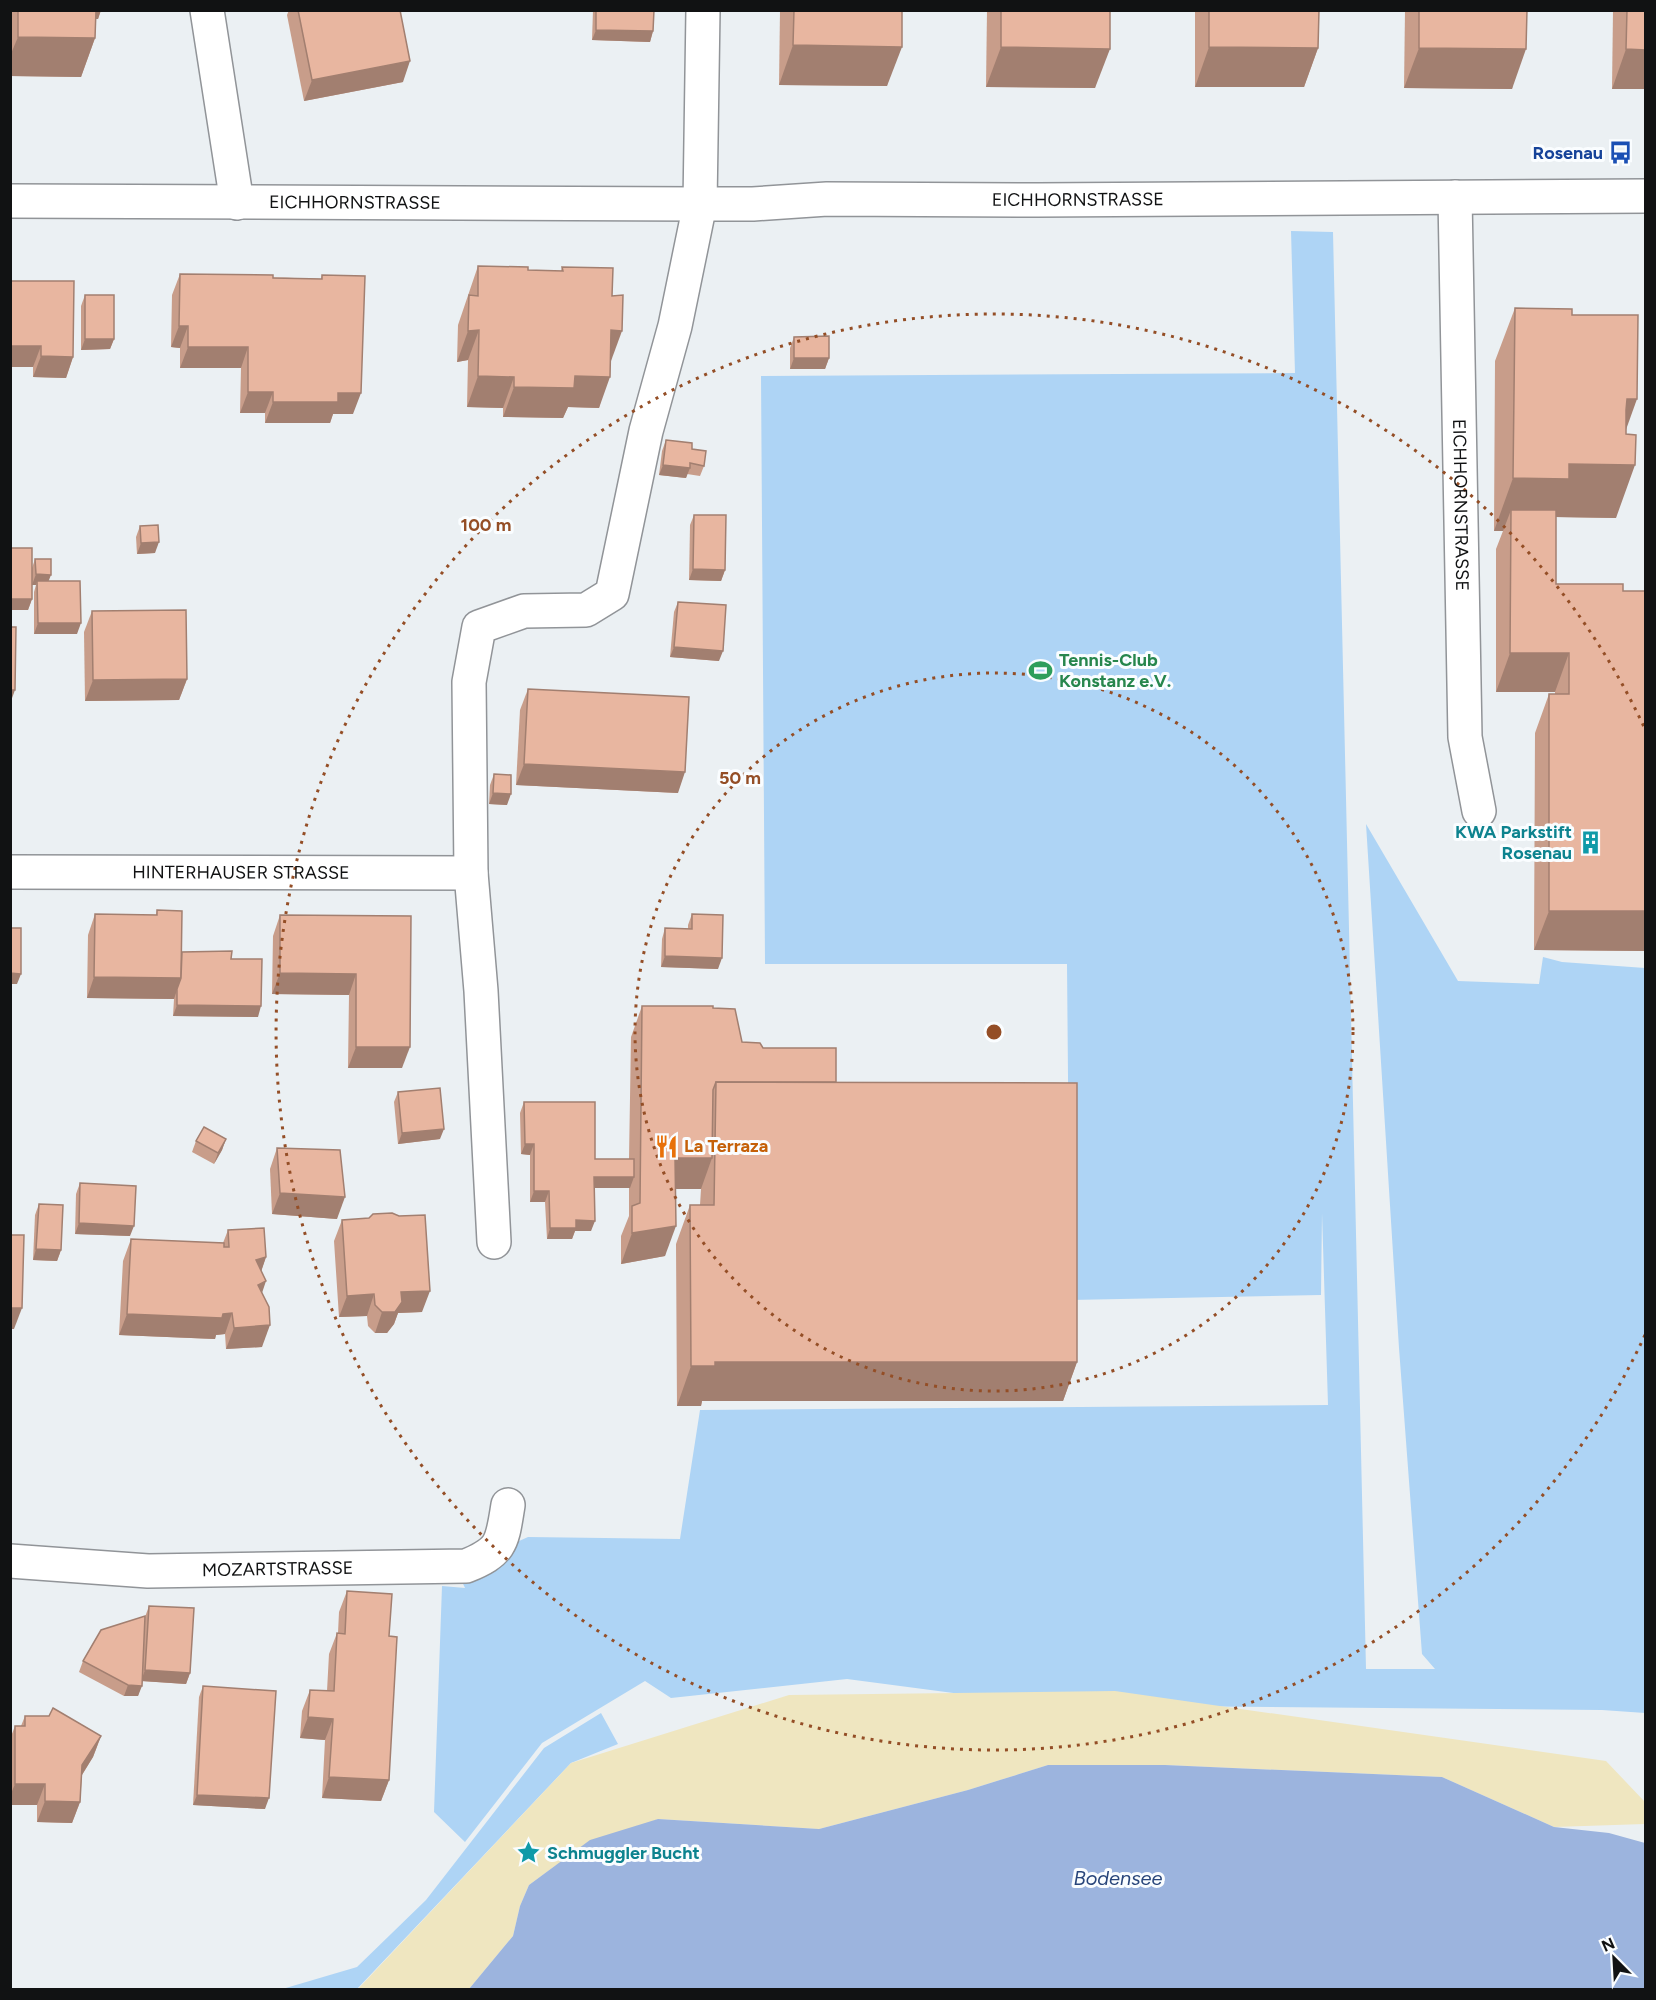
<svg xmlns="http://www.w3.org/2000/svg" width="1656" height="2000" viewBox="0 0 1656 2000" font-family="Figtree,sans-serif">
<rect width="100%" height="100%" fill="#ebf0f3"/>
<!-- green -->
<g fill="#aed4f5">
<polygon points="1291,231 1333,232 1366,1669 1435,1669 1422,1654 1399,1348 1366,824 1458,981 1539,984 1543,957 1562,962 1645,968 1645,1713 1602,1710 1045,1705 847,1679 671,1698 645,1681 542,1743 465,1842 434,1812 442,1586 465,1588 456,1569 528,1537 680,1539 700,1410 1328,1405 1322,1213 1321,1295 1070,1300 1067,964 765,964 761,376 1295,373"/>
<polygon points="601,1713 618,1744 571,1763 357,1989 279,1990 357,1967 426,1900 544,1748"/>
</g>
<!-- sand -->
<polygon fill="#efe6c0" points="1115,1691 1606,1761 1645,1802 1645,1824 1554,1827 1442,1777 1165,1765 1048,1765 968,1790 819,1829 658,1819 555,1866 529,1885 520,1906 513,1936 469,1989 357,1990 571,1763 789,1695"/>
<!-- water -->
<polygon fill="#9cb4de" points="1048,1765 1165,1765 1442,1777 1554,1827 1609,1833 1645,1843 1645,1989 469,1989 513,1936 520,1906 529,1885 590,1840 658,1819 819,1829 968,1790"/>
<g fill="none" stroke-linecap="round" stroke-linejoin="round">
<defs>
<g id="minor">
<polyline points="207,10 237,203"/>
<path id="s1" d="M1455,197L1465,737L1479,811"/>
<path id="s2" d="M10,201L700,204H753L827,199L1038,200L1646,196"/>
<path id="s3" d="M10,872L471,873"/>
<polyline points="494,1242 481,991 471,873 469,682 479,627 524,611 586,610 612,594 646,431 675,326 700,204 703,10"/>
<path id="s4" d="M10,1561L148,1571L466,1566C503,1551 502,1542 508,1505"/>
</g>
</defs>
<!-- minor casing -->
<use href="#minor" stroke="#919498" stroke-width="36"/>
<!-- minor -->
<use href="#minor" stroke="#fff" stroke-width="33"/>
</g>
<!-- wall -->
<g fill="#c89d8a">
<polygon points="10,10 101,10 98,19 96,19 95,38 81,77 10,76"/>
<polygon points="289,10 400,10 403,82 304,101 287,15"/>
<polygon points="593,10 654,10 653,31 650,42 592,40"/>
<polygon points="780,10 902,10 887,86 779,85"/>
<polygon points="987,10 1110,10 1095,88 986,87"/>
<polygon points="1195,10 1319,10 1318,48 1304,87 1195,87"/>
<polygon points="1405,10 1527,10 1512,89 1404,88"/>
<polygon points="1613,10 1646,10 1646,89 1612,89"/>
<polygon points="478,266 528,270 561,271 562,267 611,361 599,408 568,407 563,418 503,417 503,408 467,407 468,360 457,362 458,325"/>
<polygon points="180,274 321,279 322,275 353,414 333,414 330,423 265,423 265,413 240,413 241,368 180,368 180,348 171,347 172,295"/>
<polygon points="10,281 73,357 66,378 33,377 33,367"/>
<polygon points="85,295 114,339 110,349 81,350 81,306"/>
<polygon points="1515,308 1572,315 1626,430 1616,518 1556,517 1556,584 1623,591 1646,591 1646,951 1534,950 1535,733 1549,694 1555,694 1555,692 1496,692 1496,549 1503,531 1494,531 1495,361"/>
<polygon points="794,337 829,358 825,369 790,369 790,348"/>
<polygon points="666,440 692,449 704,466 700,476 687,474 686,478 659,475 662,451"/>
<polygon points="694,515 725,570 721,581 689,580 690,525"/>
<polygon points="140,526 155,553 137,554 136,537"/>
<polygon points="35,559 48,581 77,634 34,634 34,592 36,585 32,585 32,599 28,610 32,568"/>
<polygon points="678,602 719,661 670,657 674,612"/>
<polygon points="92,611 187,679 179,700 85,701 84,632"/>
<polygon points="528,689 678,793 516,785 520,710"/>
<polygon points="494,774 507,805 489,804 490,785"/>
<polygon points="157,910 182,952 231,959 258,1017 173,1016 174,999 87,998 88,935 95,914 156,915"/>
<polygon points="692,914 718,969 661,967 662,939 665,928 688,929 688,925"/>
<polygon points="280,915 411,916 402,1068 348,1068 349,995 272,994 273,936"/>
<polygon points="642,1006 713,1008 742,1042 763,1048 836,1082 1077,1362 1063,1401 702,1401 701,1406 677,1406 676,1244 690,1205 700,1205 701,1189 675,1189 665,1256 621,1264 621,1236 629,1216 629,1188 595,1188 591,1231 575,1231 572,1239 547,1239 545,1202 530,1202 530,1155 521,1154 520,1113 524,1102 595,1159 629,1159 631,1037"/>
<polygon points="398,1092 440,1139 398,1144 394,1102"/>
<polygon points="226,1139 222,1150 214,1164 192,1152 196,1141"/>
<polygon points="277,1148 337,1219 272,1214 270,1169"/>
<polygon points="80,1183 130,1236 75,1234 76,1194"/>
<polygon points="39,1204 61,1250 57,1261 33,1260 35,1215"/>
<polygon points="342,1220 422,1312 398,1313 394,1324 387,1333 375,1333 368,1326 367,1316 339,1317 334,1241"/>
<polygon points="228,1230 266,1257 261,1271 262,1347 226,1349 225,1334 216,1335 215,1339 119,1335 123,1261 131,1239 223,1243"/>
<polygon points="347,1591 389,1636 389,1780 381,1801 322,1798 325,1740 300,1738 302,1711 310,1690 327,1691 329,1654 337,1633 338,1633 339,1612"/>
<polygon points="149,1606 190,1673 186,1684 142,1681 138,1696 124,1696 79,1672 83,1661 143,1653 145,1617"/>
<polygon points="203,1686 265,1809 193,1805 199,1697"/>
<polygon points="25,1716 101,1736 93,1757 82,1775 80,1802 72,1823 37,1822 37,1805 10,1805 10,1739 15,1726 21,1726"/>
</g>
<!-- shaded-wall -->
<g fill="#a27f70">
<polygon points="85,10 101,10 98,19 82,19"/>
<polygon points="596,30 653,31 650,42 592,40"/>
<polygon points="18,37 95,38 81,77 10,76 10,56"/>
<polygon points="793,45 902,47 887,86 779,85"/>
<polygon points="1001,47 1110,49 1095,88 986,87"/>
<polygon points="1209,47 1318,48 1304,87 1195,87"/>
<polygon points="1419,48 1526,49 1512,89 1404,88"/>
<polygon points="1626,49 1646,50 1646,89 1612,89"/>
<polygon points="410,61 403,82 304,101 312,80"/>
<polygon points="179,326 188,326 180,348 171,347"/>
<polygon points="479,330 468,360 457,362 468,331"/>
<polygon points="611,330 622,331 611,361 600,361"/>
<polygon points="85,339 114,339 110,349 81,350"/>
<polygon points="10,346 41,346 33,367 10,367"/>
<polygon points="188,347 248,347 241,368 180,368"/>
<polygon points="41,356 73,357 66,378 33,377"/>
<polygon points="794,358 829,358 825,369 790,369"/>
<polygon points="478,376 514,377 503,408 467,407"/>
<polygon points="575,376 610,377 599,408 568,407 563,418 503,417 514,387"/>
<polygon points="248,392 273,392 265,413 240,413"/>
<polygon points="338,393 361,393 353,414 333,414 330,423 265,423 273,402"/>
<polygon points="1627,399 1637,399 1618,452"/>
<polygon points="1569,464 1635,465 1616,518 1555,517 1511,510 1503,531 1494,531 1513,478"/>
<polygon points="663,465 690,468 686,478 659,475"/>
<polygon points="159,542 155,553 137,554 141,543"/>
<polygon points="693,569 725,570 721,581 689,580"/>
<polygon points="36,574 51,575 47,585 37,581 36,585 32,585"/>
<polygon points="10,599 32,599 28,610 10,610"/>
<polygon points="38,623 81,623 77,634 34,634"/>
<polygon points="674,647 723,651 719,661 670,657"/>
<polygon points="1510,653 1569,653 1555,692 1496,692"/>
<polygon points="187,679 179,700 85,701 93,680"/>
<polygon points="10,690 15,690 11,701 10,701"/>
<polygon points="524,764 685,772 678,793 516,785"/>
<polygon points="493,793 511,794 507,805 489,804"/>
<polygon points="1549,911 1646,911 1646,951 1534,950"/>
<polygon points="665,956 722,958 718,969 661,967"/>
<polygon points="10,973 21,974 17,984 10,984"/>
<polygon points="280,973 356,974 349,995 272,994"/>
<polygon points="94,977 181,978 174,999 87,998"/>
<polygon points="177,1005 261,1006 258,1017 173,1016"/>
<polygon points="356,1047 410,1047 402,1068 348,1068"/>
<polygon points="444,1129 440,1139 398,1144 402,1133"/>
<polygon points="226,1139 222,1150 214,1164 218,1153"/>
<polygon points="525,1144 534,1144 530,1155 521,1154"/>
<polygon points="675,1158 712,1158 701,1189 664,1189"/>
<polygon points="594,1177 634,1177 630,1188 591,1188"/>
<polygon points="534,1191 549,1191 545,1202 530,1202"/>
<polygon points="280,1193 345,1197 337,1219 272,1214"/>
<polygon points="576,1220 595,1221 591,1231 575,1231 572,1239 547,1239 550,1228"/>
<polygon points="79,1223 134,1226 130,1236 75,1234"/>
<polygon points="676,1226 665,1256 621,1264 632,1233"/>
<polygon points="36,1249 61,1250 57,1261 33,1260"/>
<polygon points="266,1257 259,1278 256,1260"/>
<polygon points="266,1281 259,1302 258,1285"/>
<polygon points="430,1291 422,1312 398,1313 394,1324 387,1333 375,1333 382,1312 401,1292"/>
<polygon points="374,1294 367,1316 339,1317 347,1296"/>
<polygon points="10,1308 22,1308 14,1329 10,1329"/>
<polygon points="232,1313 225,1334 216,1335 215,1339 119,1335 127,1314 223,1314"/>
<polygon points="270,1325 262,1347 226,1349 234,1328"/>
<polygon points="715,1362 1077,1362 1063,1401 702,1401 701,1406 677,1406 691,1366"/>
<polygon points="145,1670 190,1673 186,1684 141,1681"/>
<polygon points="128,1685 142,1686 138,1696 124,1696"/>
<polygon points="308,1717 333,1719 325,1740 300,1738"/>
<polygon points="101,1736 93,1757 75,1786 82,1765"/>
<polygon points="329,1777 389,1780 381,1801 322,1798"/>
<polygon points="15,1784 45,1784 37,1805 10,1805 10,1796"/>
<polygon points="197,1795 269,1798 265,1809 193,1805"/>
<polygon points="45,1801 80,1802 72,1823 37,1822"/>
</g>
<!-- building -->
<g fill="#e8b6a0" stroke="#a27f70" stroke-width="1.5">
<polygon points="18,10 96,10 95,38 18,37"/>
<polygon points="298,10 400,10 410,61 312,80"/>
<polygon points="596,10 654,10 653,31 596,30"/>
<polygon points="794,10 902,10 902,47 793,45"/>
<polygon points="1001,10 1110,10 1110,49 1001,47"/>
<polygon points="1209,10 1319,10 1318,48 1209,47"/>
<polygon points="1419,10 1527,10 1526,49 1419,48"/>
<polygon points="1627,10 1646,10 1646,50 1626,49"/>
<polygon points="478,266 528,267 528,270 563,271 562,267 613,268 612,296 623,295 622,331 611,330 610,377 575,376 574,388 514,387 514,377 478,376 479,330 468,331 469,295 478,296"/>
<polygon points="180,274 273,275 273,278 322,279 322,275 365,276 361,393 338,393 338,402 273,402 273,392 248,392 248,347 188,347 188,326 179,326"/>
<polygon points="10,281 74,281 73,357 41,356 41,346 10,346"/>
<rect x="85" y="295" width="29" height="44"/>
<polygon points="1515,308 1572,309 1572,315 1638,315 1637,399 1627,399 1626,410 1626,434 1636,435 1635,465 1569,464 1569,479 1513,478"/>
<polygon points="829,336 829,358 794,358 794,337"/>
<polygon points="666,440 692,443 692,449 706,451 704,466 690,463 690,468 663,465"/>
<polygon points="1511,510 1556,510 1556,584 1623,584 1623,591 1646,591 1646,911 1549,911 1549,694 1569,694 1569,653 1510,653"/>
<polygon points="694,515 726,515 725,570 693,569"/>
<polygon points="158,525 159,542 141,543 140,526"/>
<rect x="10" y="548" width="22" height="51"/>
<polygon points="35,559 51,559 51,575 36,574"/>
<polygon points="37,581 80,581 81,623 38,623"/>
<polygon points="678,602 726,605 723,651 674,647"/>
<polygon points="186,610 187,679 93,680 92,611"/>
<polygon points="10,627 16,627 15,690 10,690"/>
<polygon points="528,689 689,697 685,772 524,764"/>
<polygon points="494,774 511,775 511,794 493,793"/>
<polygon points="157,910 182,911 181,978 94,977 95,914 157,915"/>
<polygon points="692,914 723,915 722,958 665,956 665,928 692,929"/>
<polygon points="280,915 411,916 410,1047 356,1047 356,974 280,973"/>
<polygon points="10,928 21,928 21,974 10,973"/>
<polygon points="232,951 231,959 262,959 261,1006 177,1005 177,989 181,978 182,952"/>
<polygon points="642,1006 713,1006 713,1008 735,1009 742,1042 760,1043 763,1048 836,1048 836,1082 716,1082 713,1090 712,1158 675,1158 676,1226 632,1233 632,1206 640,1203"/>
<polygon points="716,1082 1077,1083 1077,1362 715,1362 715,1366 691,1366 690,1205 714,1205"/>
<polygon points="440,1088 444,1129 402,1133 398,1092"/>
<polygon points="524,1102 595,1102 595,1159 634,1159 634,1177 594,1177 595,1221 576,1220 576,1228 550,1228 549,1191 534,1191 534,1144 525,1144"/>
<polygon points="204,1127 226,1139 218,1153 196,1141"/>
<polygon points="277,1148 340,1150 345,1197 280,1193"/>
<polygon points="80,1183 136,1186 134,1226 79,1223"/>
<polygon points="39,1204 63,1205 61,1250 36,1249"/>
<polygon points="392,1213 399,1216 425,1215 430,1291 401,1292 402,1302 395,1312 382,1312 375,1305 374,1294 347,1296 342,1220 369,1218 373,1214"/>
<polygon points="264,1228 266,1257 256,1260 266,1281 258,1285 269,1307 270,1325 234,1328 232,1313 223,1314 222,1318 127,1314 131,1239 224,1243 224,1247 229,1247 228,1230"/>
<polygon points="10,1235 24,1235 22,1308 10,1308"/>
<polygon points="347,1591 392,1594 389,1636 397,1637 389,1780 329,1777 333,1719 308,1717 310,1690 334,1691 337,1633 345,1634"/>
<polygon points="149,1606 194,1608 190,1673 145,1670"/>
<polygon points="145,1616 142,1686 128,1685 83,1661 101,1630"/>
<polygon points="203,1686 276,1691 269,1798 197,1795"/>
<polygon points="53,1708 101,1736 82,1765 80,1802 45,1801 45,1784 15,1784 15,1726 25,1726 25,1716 49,1716"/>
</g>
<!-- distance rings -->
<g fill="none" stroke="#944e26" stroke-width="3" stroke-dasharray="3 6">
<circle cx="994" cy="1032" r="359"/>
<path d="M1645 1335A718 718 0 1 1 1645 729"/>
</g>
<!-- icons -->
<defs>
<symbol id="bus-bare" viewBox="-9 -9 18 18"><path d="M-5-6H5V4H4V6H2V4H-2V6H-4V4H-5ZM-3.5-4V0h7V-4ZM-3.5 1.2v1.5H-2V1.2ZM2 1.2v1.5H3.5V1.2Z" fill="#1a4fb4" stroke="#fafdff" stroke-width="2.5" paint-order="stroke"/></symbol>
<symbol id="stadium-bare" viewBox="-9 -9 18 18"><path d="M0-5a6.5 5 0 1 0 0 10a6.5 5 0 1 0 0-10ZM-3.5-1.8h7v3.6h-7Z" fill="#2e9e5b" stroke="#fafdff" stroke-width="2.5" paint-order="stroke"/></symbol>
<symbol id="building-bare" viewBox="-9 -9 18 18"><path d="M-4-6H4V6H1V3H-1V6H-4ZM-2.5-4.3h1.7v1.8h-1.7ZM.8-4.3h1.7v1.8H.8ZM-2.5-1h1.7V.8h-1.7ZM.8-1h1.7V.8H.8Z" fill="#0f9aa8" stroke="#fafdff" stroke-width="2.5" paint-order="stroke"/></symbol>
<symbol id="restaurant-bare" viewBox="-9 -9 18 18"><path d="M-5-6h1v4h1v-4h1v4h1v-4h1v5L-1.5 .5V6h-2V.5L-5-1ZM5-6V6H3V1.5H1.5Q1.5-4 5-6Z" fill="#e8710a" stroke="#fafdff" stroke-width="2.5" paint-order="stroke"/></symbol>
<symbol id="sight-bare" viewBox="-9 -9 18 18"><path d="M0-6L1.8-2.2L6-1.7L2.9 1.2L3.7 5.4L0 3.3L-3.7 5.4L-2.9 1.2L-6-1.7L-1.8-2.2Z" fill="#0f9aa8" stroke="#fafdff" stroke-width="2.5" paint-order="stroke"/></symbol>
</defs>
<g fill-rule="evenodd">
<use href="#bus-bare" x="1604" y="136" width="33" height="33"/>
<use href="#stadium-bare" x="1024" y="654" width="33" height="33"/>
<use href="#building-bare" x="1574" y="826" width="33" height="33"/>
<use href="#restaurant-bare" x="650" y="1130" width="33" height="33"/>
<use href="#sight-bare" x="512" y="1836" width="33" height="33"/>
</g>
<g text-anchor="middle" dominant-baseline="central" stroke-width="6" stroke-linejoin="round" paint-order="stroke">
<!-- transit labels -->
<g font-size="18" font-weight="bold" fill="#164399" stroke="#fafdff" text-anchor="end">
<text x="1603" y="153">Rosenau</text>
</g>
<!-- street labels -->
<g font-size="18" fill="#111213" stroke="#fafdff">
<text stroke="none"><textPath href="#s2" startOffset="1068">EICHHORNSTRASSE</textPath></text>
<text stroke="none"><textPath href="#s2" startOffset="345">EICHHORNSTRASSE</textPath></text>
<text stroke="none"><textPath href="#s1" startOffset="308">EICHHORNSTRASSE</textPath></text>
<text stroke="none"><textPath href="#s3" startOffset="231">HINTERHAUSER STRASSE</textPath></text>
<text stroke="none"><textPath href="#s4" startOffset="268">MOZARTSTRASSE</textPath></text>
</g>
<!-- leisure labels -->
<g font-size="18" font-weight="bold" fill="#27864d" stroke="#fafdff" text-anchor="start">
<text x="1059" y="660">Tennis-Club<tspan x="1059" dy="21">Konstanz e.V.</tspan></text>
</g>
<!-- culture labels -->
<g font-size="18" font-weight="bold" fill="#0d838f" stroke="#fafdff" text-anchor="end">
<text x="1572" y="832">KWA Parkstift<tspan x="1572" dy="21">Rosenau</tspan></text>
<text x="547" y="1853" text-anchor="start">Schmuggler Bucht</text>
</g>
<!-- food labels -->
<g font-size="18" font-weight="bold" fill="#c56008" stroke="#fafdff" text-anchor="start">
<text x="684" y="1146">La Terraza</text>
</g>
<!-- water labels -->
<g font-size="20" font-style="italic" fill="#29467b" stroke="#fafdff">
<text x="1118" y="1878">Bodensee</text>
</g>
</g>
<circle cx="994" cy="1032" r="9" fill="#944e26" stroke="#fafdff" stroke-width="3"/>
<g font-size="18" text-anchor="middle" font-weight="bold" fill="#944e26" stroke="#fafdff" stroke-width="6" stroke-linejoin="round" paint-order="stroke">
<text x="486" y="531">100 m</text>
<text x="740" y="784">50 m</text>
</g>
<!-- border -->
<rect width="1656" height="2000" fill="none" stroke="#111213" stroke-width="24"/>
<!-- north arrow -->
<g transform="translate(1614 1958) rotate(336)" stroke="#fafdff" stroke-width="4.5" paint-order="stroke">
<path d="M0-4.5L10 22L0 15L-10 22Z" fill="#111213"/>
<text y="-9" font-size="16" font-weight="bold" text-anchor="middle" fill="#111213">N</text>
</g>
</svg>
